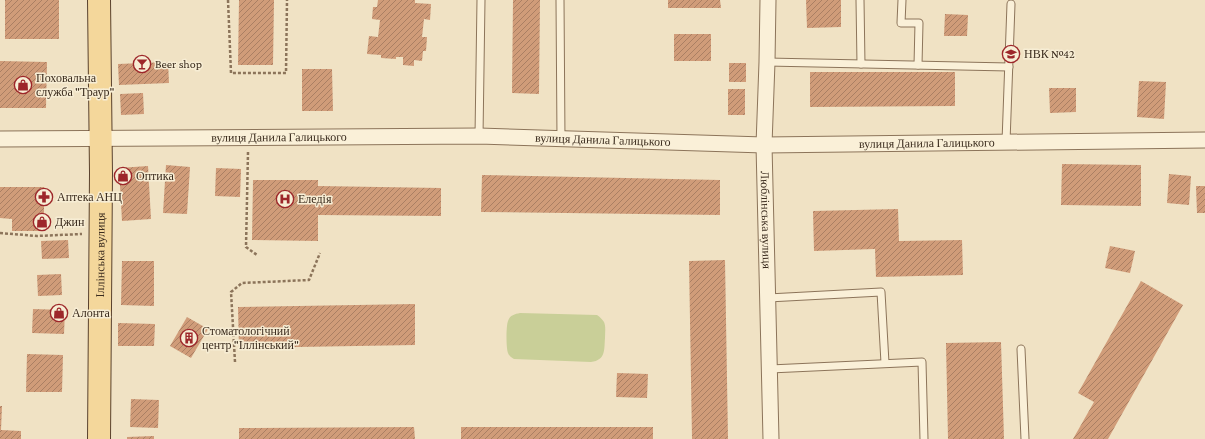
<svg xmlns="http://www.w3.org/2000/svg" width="1205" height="439" viewBox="0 0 1205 439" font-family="'Crimson Pro',serif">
<defs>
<pattern id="building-hatch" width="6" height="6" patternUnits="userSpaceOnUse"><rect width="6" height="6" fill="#d09c79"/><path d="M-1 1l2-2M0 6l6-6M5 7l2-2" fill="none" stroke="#aa7f63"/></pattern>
</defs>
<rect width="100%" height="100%" fill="#f0e2c4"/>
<!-- grass -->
<path fill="#c9cf98" d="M520,313L597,315C600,317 602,319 604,322C606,326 605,333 605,338C604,350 606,360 591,362L514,359C512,358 509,356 508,353C506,348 506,326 508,321C510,315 515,314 520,313Z"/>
<!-- building -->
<g fill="url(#building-hatch)">
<rect x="5" y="0" width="54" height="39"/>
<polygon points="239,0 274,0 273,65 238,65"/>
<polygon points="378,0 415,0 415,3 431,4 430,20 424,19 422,37 427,37 426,51 423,51 422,61 414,60 414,66 403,65 403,57 396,57 396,59 381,58 381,55 367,54 369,36 378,37 380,20 372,19 373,7 377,7"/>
<polygon points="513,0 540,0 539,94 512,93"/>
<polygon points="668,0 720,0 721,8 668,8"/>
<polygon points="806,0 841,0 841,27 807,28"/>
<polygon points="945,14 968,15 967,36 944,36"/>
<rect x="674" y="34" width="37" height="27"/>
<polygon points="0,61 47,62 46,108 0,108"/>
<polygon points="168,62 169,83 119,85 118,64"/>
<rect x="729" y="63" width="17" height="19"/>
<polygon points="302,69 332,69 333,111 302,111"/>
<polygon points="810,72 955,72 955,106 810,107"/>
<polygon points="1139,81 1166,82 1164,119 1137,117"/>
<polygon points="1049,88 1076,88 1076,112 1050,113"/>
<rect x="728" y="89" width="17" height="26"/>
<polygon points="143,93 144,114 121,115 120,94"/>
<polygon points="1062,164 1141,165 1141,206 1061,205"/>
<polygon points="166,165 190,167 187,214 163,213"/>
<polygon points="148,166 151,219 122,221 119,168"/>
<polygon points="216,168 241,169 240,197 215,196"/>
<polygon points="1169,174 1191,176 1189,205 1167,203"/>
<polygon points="482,175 720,180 720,215 481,212"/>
<polygon points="253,180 318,180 318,186 441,188 441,216 318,215 318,241 252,240"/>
<polygon points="1196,186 1205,186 1205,213 1197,213"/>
<polygon points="0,187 44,187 44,231 12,231 12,219 0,218"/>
<polygon points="898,209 899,241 962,240 963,275 876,277 875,249 814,251 813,211"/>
<polygon points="68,240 69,258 42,259 41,241"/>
<polygon points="1110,246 1135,251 1130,273 1105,268"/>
<polygon points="725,260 728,439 692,439 689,261"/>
<polygon points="122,261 154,261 154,306 121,305"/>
<polygon points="61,274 62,295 38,296 37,275"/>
<polygon points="1141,281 1183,305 1108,439 1073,439 1094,402 1078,393"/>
<polygon points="415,304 415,345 239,348 238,307"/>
<polygon points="33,309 65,310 64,334 32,333"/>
<polygon points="187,317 208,329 191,358 170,346"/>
<polygon points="118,323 155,324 154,346 118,346"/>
<polygon points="1001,342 1004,439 948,439 946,343"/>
<polygon points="27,354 63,355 62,392 26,392"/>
<polygon points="617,373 648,374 647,398 616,397"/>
<polygon points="131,399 159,400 158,428 130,427"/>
<polygon points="0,406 2,406 1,430 21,431 21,439 0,439"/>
<polygon points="414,427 415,439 239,439 239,428"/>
<rect x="461" y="427" width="192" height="12"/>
<polygon points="154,436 154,439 127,439 127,437"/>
</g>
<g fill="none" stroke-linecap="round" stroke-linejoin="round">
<defs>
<g id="service">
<polyline points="560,0 561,139"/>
<polyline points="860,0 861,64"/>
<polyline points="902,0 901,23 919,23 918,65"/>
<polyline points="767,62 1009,67"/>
<polyline points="479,136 481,0"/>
<polyline points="1006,142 1011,4"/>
<polyline points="768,298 881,292 885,363"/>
<polyline points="1021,349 1025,439"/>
<polyline points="770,369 922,362 924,439"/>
</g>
<g id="minor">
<path id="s1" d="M768,0L767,62L764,145L771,439"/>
<path id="s2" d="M0,139L479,136L764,145L1205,140"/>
</g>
<g id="primary">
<path id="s3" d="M99,439L101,173L99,0"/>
</g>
</defs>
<!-- service casing -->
<use href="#service" stroke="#8c745a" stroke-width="9"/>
<!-- minor casing -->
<use href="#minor" stroke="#8c745a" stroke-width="17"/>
<!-- primary casing -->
<use href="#primary" stroke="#5a422e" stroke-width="24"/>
<!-- path -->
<g stroke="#8c745a" stroke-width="2.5" stroke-dasharray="3 2" stroke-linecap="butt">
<polyline points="228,0 231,73 286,73 287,0"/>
<polyline points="248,152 246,247 257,255"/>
<polyline points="0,233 37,236 82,234"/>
<polyline points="235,362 231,292 242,283 309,280 320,253"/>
</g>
<!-- service -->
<use href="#service" stroke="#faf0d8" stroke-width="7"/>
<!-- minor -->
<use href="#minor" stroke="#faf0d8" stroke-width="15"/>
<!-- primary -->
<use href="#primary" stroke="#f4d79b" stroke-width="22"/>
</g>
<!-- icons -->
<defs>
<symbol id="school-ring" viewBox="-11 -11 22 22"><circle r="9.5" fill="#f7edd4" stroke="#9d272a" stroke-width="1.5"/><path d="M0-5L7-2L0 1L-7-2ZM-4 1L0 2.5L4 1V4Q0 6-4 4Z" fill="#9d272a"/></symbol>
<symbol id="bar-ring" viewBox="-11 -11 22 22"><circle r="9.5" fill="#f7edd4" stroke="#9d272a" stroke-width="1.5"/><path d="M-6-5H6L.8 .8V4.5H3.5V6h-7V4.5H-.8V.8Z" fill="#9d272a"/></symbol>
<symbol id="shop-ring" viewBox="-11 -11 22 22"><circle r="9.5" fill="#f7edd4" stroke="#9d272a" stroke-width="1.5"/><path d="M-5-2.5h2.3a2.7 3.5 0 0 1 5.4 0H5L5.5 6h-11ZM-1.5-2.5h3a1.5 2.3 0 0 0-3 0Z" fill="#9d272a"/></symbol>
<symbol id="pharmacy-ring" viewBox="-11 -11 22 22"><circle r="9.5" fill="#f7edd4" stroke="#9d272a" stroke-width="1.5"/><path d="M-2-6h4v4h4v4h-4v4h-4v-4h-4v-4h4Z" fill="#9d272a"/></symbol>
<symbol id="hospital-ring" viewBox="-11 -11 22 22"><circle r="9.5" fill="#f7edd4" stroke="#9d272a" stroke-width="1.5"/><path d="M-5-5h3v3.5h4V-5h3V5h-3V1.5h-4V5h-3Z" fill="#9d272a"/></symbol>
<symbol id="building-ring" viewBox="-11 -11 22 22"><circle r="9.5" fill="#f7edd4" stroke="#9d272a" stroke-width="1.5"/><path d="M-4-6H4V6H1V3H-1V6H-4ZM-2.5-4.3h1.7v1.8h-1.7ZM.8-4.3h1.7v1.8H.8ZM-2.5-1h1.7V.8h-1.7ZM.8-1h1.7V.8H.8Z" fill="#9d272a"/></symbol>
</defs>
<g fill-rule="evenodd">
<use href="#school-ring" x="1001" y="44" width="20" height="20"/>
<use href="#bar-ring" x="132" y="54" width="20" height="20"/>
<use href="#shop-ring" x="13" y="75" width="20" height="20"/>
<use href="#shop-ring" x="113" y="166" width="20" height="20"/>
<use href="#pharmacy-ring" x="34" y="187" width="20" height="20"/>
<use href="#hospital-ring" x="275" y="189" width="20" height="20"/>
<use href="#shop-ring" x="32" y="212" width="20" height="20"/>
<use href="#shop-ring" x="49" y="303" width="20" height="20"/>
<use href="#building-ring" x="179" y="328" width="20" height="20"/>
</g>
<g text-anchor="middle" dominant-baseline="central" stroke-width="3" stroke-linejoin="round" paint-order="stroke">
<!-- poi labels -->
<g font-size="12" fill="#3b2c1e" stroke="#f7edd4" text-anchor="start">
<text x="1024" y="54">НВК №42</text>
<text x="155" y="64">Beer shop</text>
<text x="36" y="78">Поховальна<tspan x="36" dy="14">служба "Траур"</tspan></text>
<text x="136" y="176">Оптика</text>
<text x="57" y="197">Аптека АНЦ</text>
<text x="298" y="199">Еледія</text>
<text x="55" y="222">Джин</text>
<text x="72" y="313">Алонта</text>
<text x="202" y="331">Стоматологічний<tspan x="202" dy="14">центр "Іллінський"</tspan></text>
</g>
<!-- street labels -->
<g font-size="12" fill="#3b2c1e" stroke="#f7edd4">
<text stroke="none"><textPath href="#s2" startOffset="279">вулиця Данила Галицького</textPath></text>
<text stroke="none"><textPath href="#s2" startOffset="603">вулиця Данила Галицького</textPath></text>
<text stroke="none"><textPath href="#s2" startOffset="927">вулиця Данила Галицького</textPath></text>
<text stroke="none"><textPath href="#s1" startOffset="220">Люблінська вулиця</textPath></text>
<text stroke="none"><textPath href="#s3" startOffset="184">Іллінська вулиця</textPath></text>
</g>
</g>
</svg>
